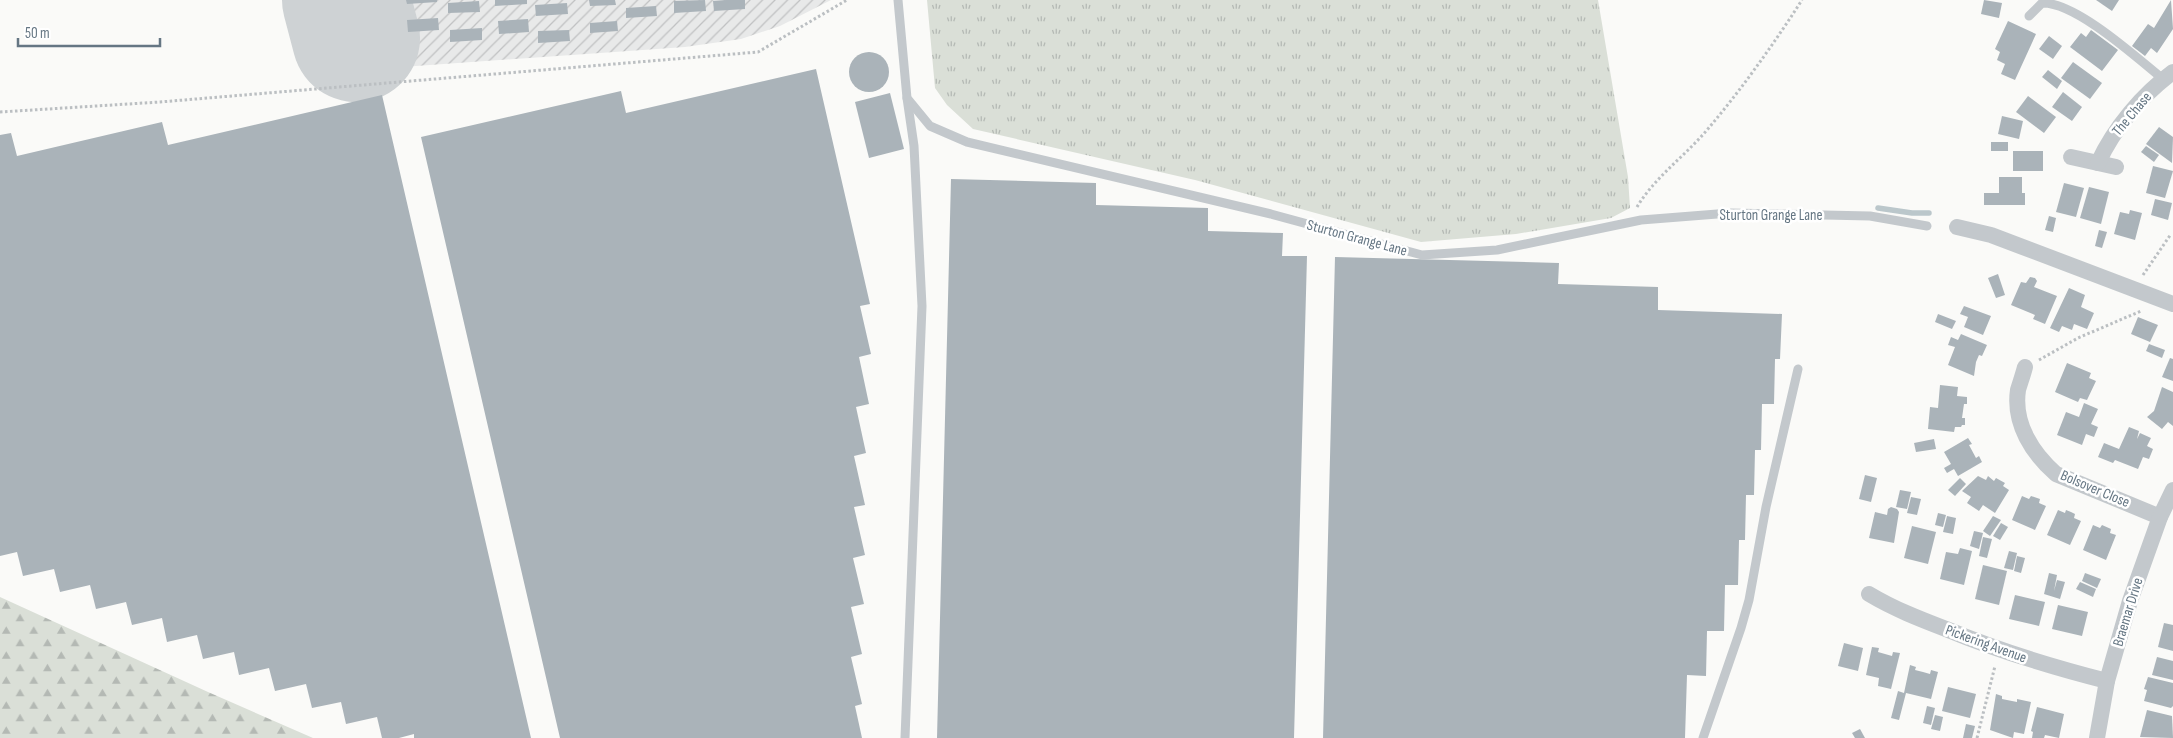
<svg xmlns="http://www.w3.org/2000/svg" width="2173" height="738" viewBox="0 0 2173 738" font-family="'Sofia Sans Condensed',sans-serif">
<defs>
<pattern id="industrial-furrows" width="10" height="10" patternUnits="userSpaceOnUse" patternTransform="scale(1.25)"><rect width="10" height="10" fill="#e8e9e9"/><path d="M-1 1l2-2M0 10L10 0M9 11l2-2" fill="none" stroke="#c0c1c2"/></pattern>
<pattern id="grass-tufts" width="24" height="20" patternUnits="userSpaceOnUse" patternTransform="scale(1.25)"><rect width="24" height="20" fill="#dadfd7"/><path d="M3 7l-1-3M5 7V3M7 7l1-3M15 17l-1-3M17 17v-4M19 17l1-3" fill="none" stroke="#b4b9b4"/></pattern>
<pattern id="forest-firs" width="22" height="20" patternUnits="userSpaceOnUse" patternTransform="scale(1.25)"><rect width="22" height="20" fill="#dadfd7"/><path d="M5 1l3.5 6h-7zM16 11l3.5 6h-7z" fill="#b4b9b4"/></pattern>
</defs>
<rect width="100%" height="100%" fill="#fafaf8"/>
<!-- industrial -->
<polygon fill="url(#industrial-furrows)" points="388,0 831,0 780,26 741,39 685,47 402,67"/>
<!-- grass -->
<polygon fill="url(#grass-tufts)" points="927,0 1598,0 1628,177 1630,208 1611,218 1516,234 1421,242 1195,180 973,129 947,105 935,88"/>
<!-- forest -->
<polygon fill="url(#forest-firs)" points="0,597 208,692 313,738 0,738"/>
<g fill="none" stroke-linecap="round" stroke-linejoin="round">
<!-- stream -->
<polyline stroke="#bbc7cb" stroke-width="5.5" points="1878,208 1912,213 1929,213"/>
<!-- runway -->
<polyline stroke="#ced2d4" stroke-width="128" points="346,0 356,38"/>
</g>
<!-- building -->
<g fill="#aab3b9">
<polygon points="406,0 437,0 437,2 407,4"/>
<polygon points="495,0 527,0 527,4 495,6"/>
<polygon points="589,0 615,0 616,5 590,6"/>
<polygon points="705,0 706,11 674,13 674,1"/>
<polygon points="726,0 745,0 745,9 714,11 713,1"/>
<polygon points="1984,0 2002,3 1999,18 1981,14"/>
<polygon points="2096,0 2119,0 2112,11"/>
<polygon points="2171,0 2173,29 2157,53 2151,48 2145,56 2132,46 2148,24 2154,28"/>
<polygon points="479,1 480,12 448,13 448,3"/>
<polygon points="567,3 568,14 536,16 535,5"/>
<polygon points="656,6 657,16 626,18 626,8"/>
<polygon points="438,18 439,30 408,32 407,20"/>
<polygon points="528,19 529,32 499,34 498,21"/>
<polygon points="617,21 618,31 590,33 590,23"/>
<polygon points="2008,21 2036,34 2015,80 2001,74 2005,64 1997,60 2000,52 1995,49"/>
<polygon points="482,28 482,40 450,42 450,30"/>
<polygon points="569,30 570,41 538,43 538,31"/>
<polygon points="2091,30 2118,50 2102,71 2070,47 2081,33 2086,37"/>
<polygon points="2049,36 2062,46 2053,59 2039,49"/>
<circle cx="869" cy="72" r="20"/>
<polygon points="2073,62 2102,83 2090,99 2061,78"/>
<polygon points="816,69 870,304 860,306 871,354 859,357 869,404 856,407 866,453 854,456 865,505 854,507 865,555 853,558 864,604 851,607 862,654 851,657 862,704 855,706 862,738 560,738 421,137 621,91 626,113"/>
<polygon points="2048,70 2062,81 2057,89 2042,77"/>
<polygon points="2063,92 2082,107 2072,121 2052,107"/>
<polygon points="890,93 904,149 869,158 855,102"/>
<polygon points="382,95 531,738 414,738 414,734 399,738 382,738 377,717 346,724 341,702 312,708 306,684 275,691 269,668 239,675 234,652 203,659 197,635 167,642 162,618 132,625 126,602 96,609 90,585 60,592 54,569 23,576 17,552 0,556 0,135 11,133 17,156 162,122 168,145"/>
<polygon points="2028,96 2056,117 2044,133 2016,112"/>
<polygon points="2002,116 2023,121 2019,139 1998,134"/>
<polygon points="2159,127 2173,137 2172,163 2146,144"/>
<rect x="1991" y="142" width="17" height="9"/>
<polygon points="2146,146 2159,155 2154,162 2141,152"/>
<rect x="2013" y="151" width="30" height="20"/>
<polygon points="2153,166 2173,171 2165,198 2146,193"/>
<polygon points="1999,177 2022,177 2022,193 2025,193 2025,205 1984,205 1984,193 1999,193"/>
<polygon points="951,179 1096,183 1096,205 1208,208 1208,231 1283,233 1282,256 1307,256 1294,738 937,738"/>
<polygon points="2064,183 2084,188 2076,217 2056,212"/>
<polygon points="2089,187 2109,192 2101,224 2080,218"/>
<polygon points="2155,199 2172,203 2168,220 2151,215"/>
<polygon points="2130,210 2142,213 2135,240 2114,234 2120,212 2129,214"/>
<polygon points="2049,216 2056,218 2053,232 2045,230"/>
<polygon points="2099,230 2107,232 2102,248 2095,246"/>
<polygon points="1335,257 1559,263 1558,284 1658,287 1658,310 1782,314 1780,359 1775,359 1774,404 1762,404 1761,450 1755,450 1754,495 1746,495 1745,540 1739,540 1738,585 1725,585 1724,631 1707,631 1706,676 1687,675 1685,738 1323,738"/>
<polygon points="1998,274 2005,295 1996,298 1988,278"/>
<polygon points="2030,277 2035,278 2037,281 2034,287 2057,296 2045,324 2033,319 2035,315 2011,305 2021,282 2026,283"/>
<polygon points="2069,288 2085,295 2081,307 2094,313 2087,329 2074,324 2072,330 2062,326 2059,332 2050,328"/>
<polygon points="1964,306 1991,316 1983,335 1964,327 1968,317 1960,314"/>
<polygon points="1938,314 1956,321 1952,329 1935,322"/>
<polygon points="2138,317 2158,325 2150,342 2131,334"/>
<polygon points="1961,334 1987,345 1982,356 1979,355 1976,362 1974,376 1948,365 1955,347 1948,345 1951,337 1958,340"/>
<polygon points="2149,344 2165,350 2162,358 2146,351"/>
<polygon points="2170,358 2173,359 2173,381 2162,377"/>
<polygon points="2067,363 2091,373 2089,378 2096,381 2087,400 2080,398 2078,402 2055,392"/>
<polygon points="1940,385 1958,387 1957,396 1967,397 1967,404 1964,404 1962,418 1965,418 1965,425 1962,425 1961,427 1955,427 1954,432 1928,429 1930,407 1938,408"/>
<polygon points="2162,387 2173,392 2173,426 2168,422 2162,429 2147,417 2154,411"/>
<polygon points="2084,403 2098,409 2091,424 2098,427 2094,437 2086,434 2082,445 2057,435 2066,412 2079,417"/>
<polygon points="2129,427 2139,431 2137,439 2140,433 2151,438 2147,446 2153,449 2149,459 2143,457 2138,469 2115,460 2113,463 2098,457 2104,443 2119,449"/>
<polygon points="1968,438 1972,444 1969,445 1976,458 1979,456 1982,462 1958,476 1954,469 1947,473 1944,468 1951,464 1944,452"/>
<polygon points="1934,439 1936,449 1916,452 1914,443"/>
<polygon points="1865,475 1877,478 1871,502 1859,499"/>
<polygon points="1978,476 1986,480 1988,476 1994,481 1996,478 2005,483 2003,486 2009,490 1995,513 1983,505 1979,511 1967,503 1971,497 1962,491"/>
<polygon points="1960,478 1966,484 1955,496 1948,490"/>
<polygon points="1900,490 1911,492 1907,509 1896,507"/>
<polygon points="2022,496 2029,499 2031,496 2040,499 2039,503 2046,506 2035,530 2012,520"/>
<polygon points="1911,497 1921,499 1917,515 1907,513"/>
<polygon points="1891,507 1897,509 1899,512 1894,543 1869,538 1875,512 1887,515 1888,509"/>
<polygon points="2058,510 2065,513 2066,510 2071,512 2075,514 2074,518 2081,521 2070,545 2047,535"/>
<polygon points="1938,513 1946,515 1943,527 1935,525"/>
<polygon points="1947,516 1956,518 1953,534 1943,532"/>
<polygon points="1993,516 2001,520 1990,536 1983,531"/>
<polygon points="2001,523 2008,527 2000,540 1993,536"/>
<polygon points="2093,525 2100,528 2102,525 2111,529 2110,533 2116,535 2106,560 2083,550"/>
<polygon points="1912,526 1936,532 1928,564 1904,558"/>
<polygon points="1974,531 1983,533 1979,549 1970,546"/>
<polygon points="1983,537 1992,539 1987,558 1979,556"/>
<polygon points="1960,548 1972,551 1964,585 1940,579 1946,552 1958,554"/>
<polygon points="2009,551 2017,553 2013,570 2004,568"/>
<polygon points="2017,556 2025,558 2021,573 2014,571"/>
<polygon points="1983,565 2007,571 1999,605 1975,599"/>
<polygon points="2049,573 2057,575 2054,591 2057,580 2065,582 2060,599 2044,594"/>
<polygon points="2085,573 2101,579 2097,588 2082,581"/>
<polygon points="2080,582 2096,589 2093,597 2076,589"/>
<polygon points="2015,595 2045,602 2039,626 2009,619"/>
<polygon points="2058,605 2088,612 2082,636 2052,629"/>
<polygon points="2164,623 2173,625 2173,651 2158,647"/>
<polygon points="1844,643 1863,648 1858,671 1838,666"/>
<polygon points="1872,647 1879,648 1878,652 1892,656 1893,652 1900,653 1891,689 1878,686 1879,678 1866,675"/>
<polygon points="2157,657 2173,661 2173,680 2152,675"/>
<polygon points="1910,665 1916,667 1915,670 1923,672 1930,674 1931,670 1938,672 1931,699 1906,693 1899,720 1891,718 1898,691 1904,693"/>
<polygon points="2148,677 2173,683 2173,706 2171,708 2144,701 2147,690 2144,689"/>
<polygon points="1948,687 1976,694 1970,718 1942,711"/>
<polygon points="1996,694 2002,696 2002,699 2017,702 2017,699 2031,702 2024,734 2014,732 2013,738 1990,730"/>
<polygon points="1927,706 1935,708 1931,725 1923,723"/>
<polygon points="2037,707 2064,714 2059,738 2045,735 2044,738 2032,738 2033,732 2031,731"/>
<polygon points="2147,710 2172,716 2173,738 2140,737"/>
<polygon points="1935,715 1943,717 1940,731 1931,729"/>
<polygon points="1966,724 1975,726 1972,738 1963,738"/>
<polygon points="1860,729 1865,738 1855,738 1852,733"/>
</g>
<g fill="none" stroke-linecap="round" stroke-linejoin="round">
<!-- path -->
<g stroke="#bbbfc2" stroke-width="3" stroke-dasharray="2.5 2.5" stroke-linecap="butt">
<polyline points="0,112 160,102 758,52 847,0"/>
<path d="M1637,207C1655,177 1684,157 1707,130C1741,90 1773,45 1802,0"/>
<polyline points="2143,275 2171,234"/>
<polyline points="2039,360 2078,338 2141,311"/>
<polyline points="1977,738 1995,666"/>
</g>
<!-- service -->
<g stroke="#c3c8cc" stroke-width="9">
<polyline points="898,0 907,98 930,126 967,142 1271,214 1422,255 1497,250 1641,220 1730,213 1870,216 1927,226"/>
<path d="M2029,16L2042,3C2076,2 2137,58 2163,79"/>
<polyline points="905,738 922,306 914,146 907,98"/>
<polyline points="1703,738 1741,628 1749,600 1766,507 1798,369"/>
</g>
<!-- minor -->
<g stroke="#c3c8cc" stroke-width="16">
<polyline points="2071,157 2116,167"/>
<path d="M2098,163C2114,128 2142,95 2173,72"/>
<polyline points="1957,227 1991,235 2173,304"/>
<path d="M2025,367C2023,375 2020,383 2018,390C2013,424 2033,454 2056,474L2160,517"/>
<path d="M1869,594C1894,609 1920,619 1946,629C1999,651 2052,667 2107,681"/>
<polyline points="2097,738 2107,681 2130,601 2160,517 2173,490"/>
</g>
</g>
<g text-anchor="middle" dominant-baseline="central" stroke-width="5" stroke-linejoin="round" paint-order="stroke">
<!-- street labels -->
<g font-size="15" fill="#657683" stroke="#fff">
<text transform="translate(2132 114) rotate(-50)">The Chase</text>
<text x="1771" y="215">Sturton Grange Lane</text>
<text transform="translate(1357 238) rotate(15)">Sturton Grange Lane</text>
<text transform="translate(2095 489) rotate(23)">Bolsover Close</text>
<text transform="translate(2128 612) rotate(-73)">Braemar Drive</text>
<text transform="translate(1986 644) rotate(20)">Pickering Avenue</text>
</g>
</g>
<!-- scale -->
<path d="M18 38v8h142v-8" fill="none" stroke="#657683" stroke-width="2.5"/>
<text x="25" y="38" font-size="15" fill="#657683" stroke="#ffffff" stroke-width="4" paint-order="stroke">50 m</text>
</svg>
